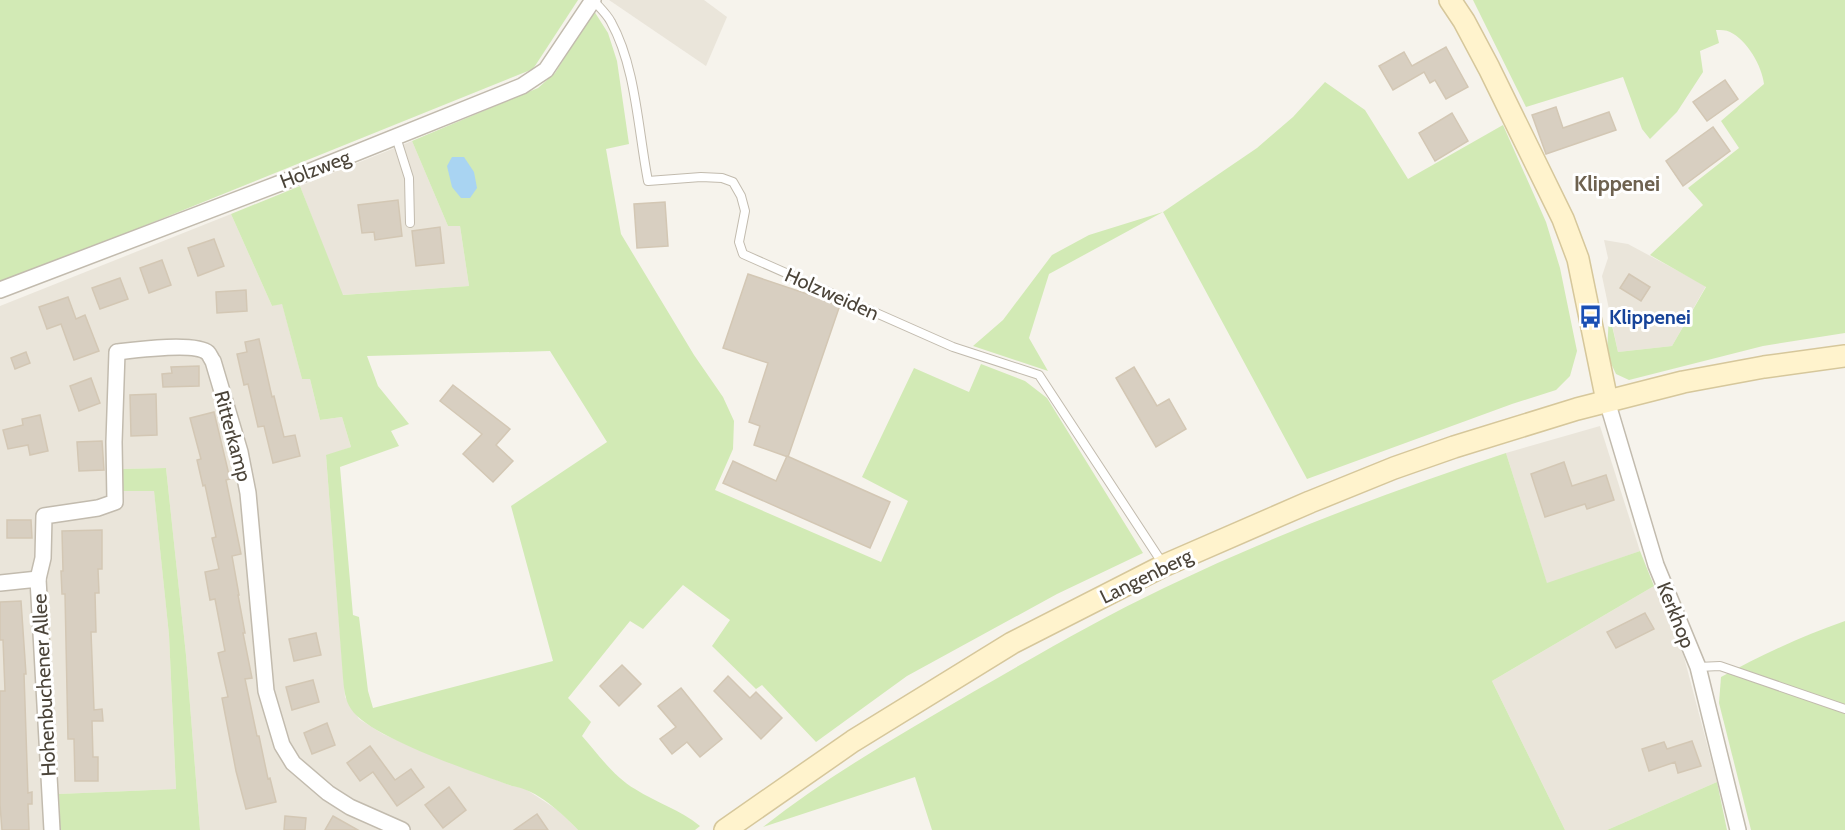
<svg xmlns="http://www.w3.org/2000/svg" width="1845" height="830" viewBox="0 0 1845 830" font-family="Cabin,sans-serif">
<rect width="100%" height="100%" fill="#f6f3ec"/>
<!-- residential -->
<g fill="#eae5da">
<polygon points="609,0 704,0 727,17 706,66"/>
<polygon points="412,141 448,226 460,226 469,286 342,295 300,186"/>
<polygon points="231,214 272,306 282,303 302,379 310,379 320,420 342,417 351,447 326,456 345,697 359,719 383,734 421,751 512,786 524,788 559,811 578,830 200,830 186,655 166,468 122,469 123,491 154,490 169,635 176,789 59,794 60,830 0,830 0,306"/>
<polygon points="1604,240 1628,244 1706,286 1672,346 1618,352 1602,276 1608,258"/>
<polygon points="1600,426 1640,551 1547,584 1506,453"/>
<polygon points="1654,586 1684,657 1717,782 1607,830 1565,830 1492,681"/>
</g>
<!-- green -->
<g fill="#d2eab5" fill-rule="evenodd">
<polygon points="0,0 578,0 533,69 0,284"/>
<path d="M1473,0H1845V333L1763,346L1629,380L1616,374L1607,355L1609,312L1618,352L1672,346L1706,287L1650,255L1703,205L1688,188L1739,148L1721,121L1764,84C1762,66 1747,40 1730,32C1726,30 1721,30 1716,30L1719,43L1700,51L1703,72L1677,112L1650,139L1642,129L1623,77L1526,107Z"/>
<path d="M594,11L608,33L617,61L629,144L606,149L621,234L694,355L723,397L734,421L733,449L715,490L881,562L908,501L862,477L914,368L969,392L981,364L1025,381L1047,398L1143,553L1057,594L907,676L816,742L762,685L756,689L712,646L730,620L683,585L643,629L630,621L568,698L591,722L582,736C598,754 614,777 635,789C657,803 679,809 700,826L695,830H578C560,812 538,790 512,786C477,773 370,738 351,709C345,700 344,689 343,678L326,455L351,447L342,417L320,420L310,379H302L282,304L272,306L231,214L300,186L343,295L469,286L460,226H448L412,141L538,88L555,73ZM550,351L607,442L511,506L553,661L373,708L368,691L359,617L353,615L340,467L399,446L391,431L409,424L378,386L367,356Z"/>
<polygon points="1325,82 1365,110 1408,179 1503,125 1546,222 1560,268 1577,351 1570,376 1556,390 1512,404 1307,479 1163,212 1049,274 1029,338 1048,371 973,346 1003,320 1052,255 1089,235 1163,212 1257,148 1293,117"/>
<path d="M1506,453L1547,583L1640,551L1654,586L1492,681L1565,830H932L915,777L763,827C829,775 901,734 973,692C1036,656 1099,619 1164,588C1274,535 1390,491 1506,453Z"/>
<polygon points="166,468 186,655 200,830 60,830 59,794 176,789 169,635 154,491 122,491 122,469"/>
<path d="M1845,621V830H1751L1719,703L1721,677C1761,655 1802,636 1845,621Z"/>
<polygon points="1717,782 1727,830 1607,830"/>
</g>
<!-- water -->
<polygon fill="#a9d4f2" points="452,157 464,157 474,172 477,188 470,198 461,198 452,187 447,166"/>
<!-- building -->
<g fill="#d8cfc1" stroke="#d3c7b4" stroke-width="1.5">
<polygon points="1446,47 1468,87 1446,99 1435,80 1430,83 1424,72 1393,90 1379,66 1404,52 1412,66"/>
<polygon points="1725,80 1738,99 1707,121 1693,102"/>
<polygon points="1556,107 1563,128 1609,112 1616,130 1546,154 1532,115"/>
<polygon points="1452,113 1468,141 1435,161 1419,133"/>
<polygon points="1713,127 1730,151 1683,186 1666,161"/>
<polygon points="398,200 402,236 375,240 374,232 362,233 358,205"/>
<polygon points="665,202 668,246 637,248 634,204"/>
<polygon points="440,227 444,263 416,266 412,231"/>
<polygon points="214,239 224,266 198,276 188,248"/>
<polygon points="162,260 171,285 149,293 140,268"/>
<polygon points="748,274 840,305 788,457 754,445 760,426 749,422 768,363 723,348"/>
<polygon points="1629,274 1650,287 1641,301 1620,288"/>
<polygon points="120,278 128,299 100,309 92,288"/>
<polygon points="246,290 247,311 217,313 216,292"/>
<polygon points="68,297 76,319 85,315 99,351 74,360 61,324 47,329 39,307"/>
<polygon points="259,339 272,397 274,396 284,437 295,435 300,456 273,463 264,426 258,427 248,384 244,385 237,354 247,352 245,342"/>
<polygon points="26,352 30,363 15,369 11,358"/>
<polygon points="199,366 199,386 163,387 162,374 172,373 171,367"/>
<polygon points="1134,367 1157,406 1169,399 1186,429 1156,447 1116,378"/>
<polygon points="91,378 100,403 79,411 70,386"/>
<polygon points="453,385 510,429 496,445 513,461 493,482 463,454 482,434 440,401"/>
<polygon points="156,394 157,435 131,436 130,395"/>
<polygon points="214,412 230,479 226,480 241,554 232,556 239,595 238,595 245,633 243,633 252,678 245,679 257,736 259,736 268,779 270,778 276,802 246,809 236,771 222,698 228,697 218,653 225,651 215,599 210,600 205,572 219,569 212,538 216,537 205,485 203,486 197,460 201,459 190,418"/>
<polygon points="40,415 48,451 30,455 28,445 8,449 3,430 23,425 22,419"/>
<polygon points="102,441 104,470 79,471 77,442"/>
<polygon points="787,456 890,502 870,548 723,483 733,461 776,481"/>
<polygon points="1564,462 1572,486 1606,475 1614,500 1587,509 1585,504 1545,517 1531,474"/>
<polygon points="7,520 31,520 32,538 7,538"/>
<polygon points="102,530 102,569 98,569 99,593 95,593 96,632 91,632 94,710 102,709 103,721 92,721 93,757 98,757 98,781 75,781 74,739 68,739 65,594 62,594 61,571 63,571 62,531"/>
<polygon points="21,601 26,674 24,674 28,793 32,792 32,804 28,804 29,830 2,830 0,805 0,691 5,691 3,640 0,640 0,602"/>
<polygon points="1645,613 1654,629 1616,648 1607,632"/>
<polygon points="316,633 321,655 294,661 289,639"/>
<polygon points="622,665 641,684 619,706 600,686"/>
<polygon points="728,676 750,698 756,692 782,718 761,739 714,691"/>
<polygon points="313,680 319,702 292,710 286,687"/>
<polygon points="681,688 722,739 700,757 687,742 672,754 660,739 676,727 658,706"/>
<polygon points="327,723 335,745 312,754 304,733"/>
<polygon points="1692,741 1701,766 1678,773 1675,762 1649,771 1642,749 1664,742 1667,749"/>
<polygon points="370,746 395,780 411,769 424,787 397,806 373,772 360,781 347,763"/>
<polygon points="449,787 466,810 443,828 425,805"/>
<polygon points="537,814 548,830 514,830"/>
<polygon points="285,816 306,818 305,830 284,830"/>
<polygon points="333,816 358,830 325,830"/>
</g>
<g fill="none" stroke-linecap="round" stroke-linejoin="round">
<defs>
<g id="lane">
<path d="M593,0C599,7 607,14 611,22C636,67 638,130 648,181L701,177L722,178L733,182L741,196L745,211L739,242L743,254L953,347L1039,375L1163,564"/>
<polyline points="396,137 409,178 410,223"/>
<polyline points="1698,667 1720,666 1845,709"/>
</g>
<g id="street">
<polyline points="0,290 291,179 522,86 546,70 593,0"/>
<polyline points="1607,401 1656,565 1698,667 1738,830"/>
<path d="M38,579L43,558L44,516L98,508L115,502L114,442L117,352C134,350 196,342 208,353C210,355 211,359 213,361L240,452L248,493L266,691L282,745L293,763L328,793L350,807L402,830"/>
<polyline points="0,583 38,579 52,830"/>
</g>
<g id="secondary">
<polyline points="1450,0 1464,21 1489,68 1563,219 1578,259 1607,401"/>
<polyline points="725,830 853,741 1012,643 1163,566 1310,502 1394,468 1454,447 1577,409 1683,382 1764,367 1845,356"/>
</g>
</defs>
<!-- lane casing -->
<use href="#lane" stroke="#c2bbae" stroke-width="10"/>
<!-- street casing -->
<use href="#street" stroke="#c2bbae" stroke-width="18"/>
<!-- secondary casing -->
<use href="#secondary" stroke="#d6c79b" stroke-width="24"/>
<!-- lane -->
<use href="#lane" stroke="#fff" stroke-width="8"/>
<!-- street -->
<use href="#street" stroke="#fff" stroke-width="15"/>
<!-- secondary -->
<use href="#secondary" stroke="#fff3cd" stroke-width="21"/>
</g>
<!-- icons -->
<defs>
<symbol id="bus-bare" viewBox="-9 -9 18 18"><path d="M-5-6H5V4H4V6H2V4H-2V6H-4V4H-5ZM-3.5-4V0h7V-4ZM-3.5 1.2v1.5H-2V1.2ZM2 1.2v1.5H3.5V1.2Z" fill="#1a4fb4" stroke="#fff" stroke-width="2.5" paint-order="stroke"/></symbol>
</defs>
<g fill-rule="evenodd">
<use href="#bus-bare" x="1574" y="300" width="33" height="33"/>
</g>
<g text-anchor="middle" dominant-baseline="central" stroke-width="6" stroke-linejoin="round" paint-order="stroke">
<!-- street labels -->
<g font-size="20" fill="#4b4439" stroke="#fff">
<text transform="translate(315 169) rotate(-21)">Holzweg</text>
<text transform="translate(832 294) rotate(24)">Holzweiden</text>
<text transform="translate(233 436) rotate(75)">Ritterkamp</text>
<text transform="translate(1146 576) rotate(-26)">Langenberg</text>
<text transform="translate(1676 615) rotate(68)">Kerkhop</text>
<text transform="translate(44 685) rotate(-93)">Hohenbuchener Allee</text>
</g>
<!-- transit labels -->
<g font-size="20" font-weight="bold" fill="#164399" stroke="#fff" text-anchor="start">
<text x="1609" y="317">Klippenei</text>
</g>
<!-- neighbourhood labels -->
<g font-size="21" font-weight="bold" fill="#6e6250" stroke="#fff">
<text x="1617" y="183">Klippenei</text>
</g>
</g>
</svg>
